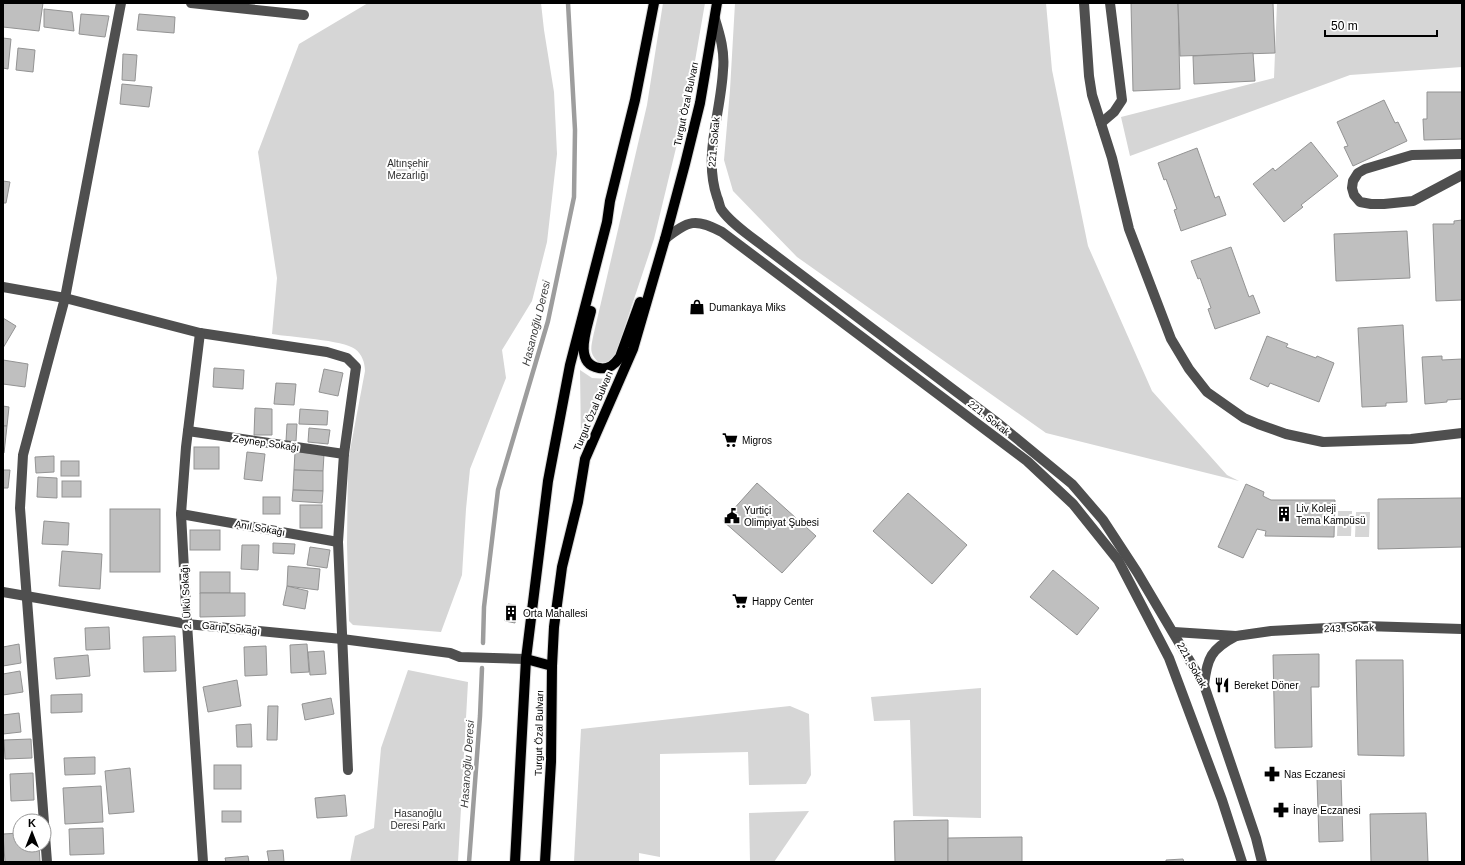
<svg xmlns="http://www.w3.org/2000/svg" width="1465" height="865" viewBox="0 0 1465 865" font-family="Helvetica,sans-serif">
<rect width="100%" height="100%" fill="#fff"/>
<!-- green -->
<g fill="#d6d6d6">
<path d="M368,3H541L544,30L554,92L557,154L547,242L532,301L502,350L506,378L470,469L466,509L462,575L441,632L353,625L349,621L347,544L348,461L365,371C365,363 362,354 355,349C344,340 289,337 272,334L277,278L258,152L299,44Z"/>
<path d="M663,3H705L690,90L654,239L614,359L607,362H598C589,353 591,348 593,337L647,105Z"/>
<polygon points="735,3 1046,3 1052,70 1088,246 1152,391 1227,475 1239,481 1046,433 797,257 733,191 724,160 730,90"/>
<polygon points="1277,3 1462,3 1462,67 1350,75 1130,156 1121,117 1274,78"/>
<polygon points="580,370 592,378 609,379 581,442"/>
<polygon points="1338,511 1352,511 1351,536 1337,536"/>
<polygon points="1356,512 1370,512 1369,537 1355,537"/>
<polygon points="408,670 468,682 458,862 350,862 355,836 374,828 381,748"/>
<polygon points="981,688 981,818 913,816 910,720 874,721 871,697"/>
<polygon points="790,706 809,714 811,775 806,784 749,785 748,752 660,754 660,857 639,853 639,862 574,862 581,729"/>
<polygon points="809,811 774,862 750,862 749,813"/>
</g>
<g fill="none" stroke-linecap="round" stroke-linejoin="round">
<!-- stream -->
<g stroke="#9d9d9d" stroke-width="4.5">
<polyline points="483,643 484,607 498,490 548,321 574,197 575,130 568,3"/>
<polyline points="469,862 480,716 482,668"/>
</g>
</g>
<!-- building -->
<g fill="#bfbfbf" stroke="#939393">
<polygon points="3,3 43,3 39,31 3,27"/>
<polygon points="1131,3 1178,3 1180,89 1133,91"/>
<polygon points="1178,3 1273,3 1275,53 1180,56"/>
<polygon points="44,9 72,12 74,31 44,27"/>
<polygon points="81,14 109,16 105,37 79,34"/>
<polygon points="139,14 175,17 174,33 137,30"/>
<polygon points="3,38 11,39 8,69 3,68"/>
<polygon points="18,48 35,50 33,72 16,70"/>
<polygon points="1253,53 1255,81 1194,84 1193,56"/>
<polygon points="123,54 137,55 135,81 122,80"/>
<polygon points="122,84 152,87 149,107 120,104"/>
<polygon points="1427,92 1462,92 1462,139 1424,140 1423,119 1427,119"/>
<polygon points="1384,100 1395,123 1398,122 1407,141 1353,166 1344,147 1348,146 1337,122"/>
<polygon points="1311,142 1338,176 1301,205 1303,207 1284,222 1253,184 1273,168 1275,171"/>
<polygon points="1197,148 1215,198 1219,196 1226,215 1181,231 1174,210 1177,209 1166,179 1164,180 1158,163"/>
<polygon points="3,181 10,182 6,203 3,203"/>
<polygon points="1462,220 1462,300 1436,301 1433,224 1454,224 1454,221"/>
<polygon points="1407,231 1410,278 1336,281 1334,234"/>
<polygon points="1231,247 1249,297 1253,295 1260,313 1215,329 1208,309 1211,308 1200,278 1198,279 1191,261"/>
<polygon points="3,318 16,326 3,348"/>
<polygon points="1403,325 1407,402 1386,403 1386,406 1362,407 1358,328"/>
<polygon points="1267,336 1288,344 1286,347 1316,358 1317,356 1334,363 1319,402 1270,383 1268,387 1250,379"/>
<polygon points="1442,356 1442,360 1462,359 1462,399 1447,400 1447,402 1425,404 1422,357"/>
<polygon points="3,360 28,364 25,387 3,384"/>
<polygon points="214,368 244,370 243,389 213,387"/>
<polygon points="324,369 343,373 338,396 319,392"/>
<polygon points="276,383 296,384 294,405 274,404"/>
<polygon points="3,406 9,407 7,426 3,426"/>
<polygon points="255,408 272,409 272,435 254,435"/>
<polygon points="300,409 328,411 327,425 299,424"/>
<polygon points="287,424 297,424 296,441 286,441"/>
<polygon points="3,426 7,426 4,453 3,453"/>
<polygon points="309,428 330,430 328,444 308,442"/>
<rect x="194" y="447" width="25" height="22"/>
<polygon points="247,452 265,454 262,481 244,479"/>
<polygon points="295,452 324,454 323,471 294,470"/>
<polygon points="54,456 54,472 36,473 35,457"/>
<rect x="61" y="461" width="18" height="15"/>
<polygon points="3,470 10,470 8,488 3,488"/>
<polygon points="294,470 323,471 323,491 293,490"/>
<polygon points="38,477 57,478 57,498 37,497"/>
<rect x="62" y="481" width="19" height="16"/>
<polygon points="757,483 816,536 782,573 723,521"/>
<polygon points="1246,484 1264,492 1263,496 1271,500 1335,500 1334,537 1265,536 1266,531 1257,529 1243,558 1218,547"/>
<polygon points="293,490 323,491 322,503 292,501"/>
<polygon points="908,493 967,545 932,584 873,531"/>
<rect x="263" y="497" width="17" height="17"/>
<polygon points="1462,498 1462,547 1378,549 1378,499"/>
<rect x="300" y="505" width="22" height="23"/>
<rect x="110" y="509" width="50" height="63"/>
<polygon points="44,521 69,523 68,545 42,544"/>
<rect x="190" y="530" width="30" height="20"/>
<polygon points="273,543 295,544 294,554 273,553"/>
<polygon points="242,545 259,545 258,570 241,569"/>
<polygon points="310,547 330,550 327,568 307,565"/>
<polygon points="62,551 102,554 100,589 59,586"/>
<polygon points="288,566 320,569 318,590 287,586"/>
<polygon points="1053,570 1099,608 1077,635 1030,597"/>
<rect x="200" y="572" width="30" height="21"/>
<polygon points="287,586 308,591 305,609 283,605"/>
<polygon points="200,593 245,593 245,616 200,617"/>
<polygon points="508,604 516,605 515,623 505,621"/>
<polygon points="109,627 110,649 86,650 85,628"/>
<polygon points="175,636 176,671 144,672 143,637"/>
<polygon points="19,644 21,663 3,666 3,647"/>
<polygon points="307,644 309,672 291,673 290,645"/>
<polygon points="266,646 267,675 245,676 244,647"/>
<polygon points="324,651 326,674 310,675 308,652"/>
<polygon points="1319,654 1319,687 1311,687 1312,747 1275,748 1273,655"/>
<polygon points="88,655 90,676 56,679 54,658"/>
<polygon points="1356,660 1403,660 1404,756 1358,755"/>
<polygon points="20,671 23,692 3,695 3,674"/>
<polygon points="237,680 241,706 208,712 203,687"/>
<polygon points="82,694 82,712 51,713 51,695"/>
<polygon points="331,698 334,714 305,720 302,704"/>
<polygon points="268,706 278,706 277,740 267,740"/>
<polygon points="19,713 21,732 3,734 3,715"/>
<polygon points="251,724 252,747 237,747 236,725"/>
<polygon points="31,739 32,758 5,759 4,740"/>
<polygon points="95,757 95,774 65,775 64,758"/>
<rect x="214" y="765" width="27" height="24"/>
<polygon points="130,768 134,812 109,814 105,771"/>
<polygon points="33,773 34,800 11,801 10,774"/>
<polygon points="1317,778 1341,778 1343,841 1319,842"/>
<polygon points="101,786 103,822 65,824 63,788"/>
<polygon points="345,795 347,816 317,818 315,798"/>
<rect x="222" y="811" width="19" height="11"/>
<polygon points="1426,813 1428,862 1371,862 1370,814"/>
<polygon points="948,820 948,862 895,862 894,821"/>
<polygon points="103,828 104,854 70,855 69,829"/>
<polygon points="20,833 20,845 39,845 40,862 5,862 3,834"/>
<polygon points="1022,837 1022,862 948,862 948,838"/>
<polygon points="283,850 284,862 269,862 267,851"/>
<polygon points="248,856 249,862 226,862 225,858"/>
<polygon points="1183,859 1184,862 1166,862 1166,860"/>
</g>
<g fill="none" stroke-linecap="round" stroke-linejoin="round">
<defs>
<g id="major">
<path d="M591,311C587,328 573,364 599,368C609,370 615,364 620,357L640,302"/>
<polyline points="526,659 552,666"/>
<polyline points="515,862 526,659 548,481 570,365 607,222 610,201 635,100 654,3"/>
<polyline points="545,862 551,762 552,666 554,627 562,567 578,502 585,459 633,349 665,239 685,164 700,103 717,3"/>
</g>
</defs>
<!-- major casing -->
<use href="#major" stroke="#dbdbdb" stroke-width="12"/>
<!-- minor -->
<g stroke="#4f4f4f" stroke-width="10">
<polyline points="191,3 304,15"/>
<polyline points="1084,3 1089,76 1092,95 1112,158 1129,229 1171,339 1189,369 1207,392 1244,418 1258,424 1286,434 1323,442 1411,439 1462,433"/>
<path d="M715,19C720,35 725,52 723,70C721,113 703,155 717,197C719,201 719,205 721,209C731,224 753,238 767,249L999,424L1072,484L1103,520L1137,572L1204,685L1256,838L1262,862"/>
<polyline points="1101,123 1114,112 1122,100 1110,3"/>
<polyline points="1462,154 1412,155 1365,169 1358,173 1353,181 1352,188 1354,195 1360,202 1371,204 1384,204 1413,201 1462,175"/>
<path d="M665,239C689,220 695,218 722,232L1027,461L1073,504L1118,560L1169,658L1222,800L1242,862"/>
<polyline points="3,287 65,298 200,333 327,352 347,358 356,367 344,454 338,542 348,770"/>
<polyline points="200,333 186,447 181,514 187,624 203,862"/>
<polyline points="188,431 344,454"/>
<polyline points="181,514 338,542"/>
<polyline points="3,592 187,624 342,639 450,653 460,657 526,659"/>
<polyline points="1174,632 1236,636 1271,631 1365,626 1462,629"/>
<path d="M1204,685C1207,658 1211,649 1236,636"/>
<polyline points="47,862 20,508 23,455 65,298 121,3"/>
</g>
<!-- major -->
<use href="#major" stroke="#000" stroke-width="10"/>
</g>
<!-- icons -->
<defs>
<symbol id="shop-bare" viewBox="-9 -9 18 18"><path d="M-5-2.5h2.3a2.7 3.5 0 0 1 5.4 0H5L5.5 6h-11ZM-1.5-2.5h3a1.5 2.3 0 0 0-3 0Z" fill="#000" stroke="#fff" stroke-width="2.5" paint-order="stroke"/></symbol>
<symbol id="supermarket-bare" viewBox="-9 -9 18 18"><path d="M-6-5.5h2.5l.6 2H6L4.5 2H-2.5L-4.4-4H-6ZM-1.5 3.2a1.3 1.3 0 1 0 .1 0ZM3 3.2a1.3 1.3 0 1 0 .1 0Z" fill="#000" stroke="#fff" stroke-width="2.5" paint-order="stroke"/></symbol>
<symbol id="building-bare" viewBox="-9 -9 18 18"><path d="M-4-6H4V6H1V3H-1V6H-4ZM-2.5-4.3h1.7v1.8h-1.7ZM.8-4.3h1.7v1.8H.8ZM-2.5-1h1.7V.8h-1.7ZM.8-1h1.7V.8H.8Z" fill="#000" stroke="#fff" stroke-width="2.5" paint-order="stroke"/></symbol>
<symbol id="civic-bare" viewBox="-9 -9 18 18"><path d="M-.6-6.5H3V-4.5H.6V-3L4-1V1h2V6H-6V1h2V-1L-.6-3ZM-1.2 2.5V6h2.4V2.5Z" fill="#000" stroke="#fff" stroke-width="2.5" paint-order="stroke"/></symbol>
<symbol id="restaurant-bare" viewBox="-9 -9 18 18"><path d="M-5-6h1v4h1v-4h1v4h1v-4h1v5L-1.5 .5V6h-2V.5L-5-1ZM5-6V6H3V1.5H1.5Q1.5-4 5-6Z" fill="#000" stroke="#fff" stroke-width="2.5" paint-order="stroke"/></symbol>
<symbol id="pharmacy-bare" viewBox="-9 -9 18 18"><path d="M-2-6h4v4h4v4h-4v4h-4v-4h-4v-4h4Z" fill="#000" stroke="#fff" stroke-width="2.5" paint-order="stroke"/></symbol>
</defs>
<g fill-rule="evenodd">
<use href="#shop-bare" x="686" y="296" width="22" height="22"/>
<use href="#supermarket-bare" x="719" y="429" width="22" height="22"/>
<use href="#building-bare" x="1273" y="503" width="22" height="22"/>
<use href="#civic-bare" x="721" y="505" width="22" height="22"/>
<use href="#supermarket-bare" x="729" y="590" width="22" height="22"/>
<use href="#building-bare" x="500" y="602" width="22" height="22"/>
<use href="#restaurant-bare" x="1211" y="674" width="22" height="22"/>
<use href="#pharmacy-bare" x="1261" y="763" width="22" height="22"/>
<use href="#pharmacy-bare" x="1270" y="799" width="22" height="22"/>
</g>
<g text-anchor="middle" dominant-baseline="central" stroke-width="4" stroke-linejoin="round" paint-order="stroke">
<!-- street labels -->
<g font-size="10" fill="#000" stroke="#fff">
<text transform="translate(686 104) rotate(-78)">Turgut Özal Bulvarı</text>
<text transform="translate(714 142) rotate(-85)">221. Sokak</text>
<text transform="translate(593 411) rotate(-67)">Turgut Özal Bulvarı</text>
<text transform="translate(989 418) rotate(38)">221. Sokak</text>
<text transform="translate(266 443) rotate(8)">Zeynep Sokağı</text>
<text transform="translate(260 528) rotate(10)">Anıl Sokağı</text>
<text transform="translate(186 597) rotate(-93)">2. Ülkü Sokağı</text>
<text transform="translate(231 628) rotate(6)">Garip Sokağı</text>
<text transform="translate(1349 628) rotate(-2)">243. Sokak</text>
<text transform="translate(1192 665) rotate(61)">221. Sokak</text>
<text transform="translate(539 733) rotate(-89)">Turgut Özal Bulvarı</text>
</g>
<!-- park labels -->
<g font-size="10" fill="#2d2d2d" stroke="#fff">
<text x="408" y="163">Altınşehir<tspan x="408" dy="12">Mezarlığı</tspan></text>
<text x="418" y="813">Hasanoğlu<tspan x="418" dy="12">Deresi Parkı</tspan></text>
</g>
<!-- poi labels -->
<g font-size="10" fill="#000" stroke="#fff" text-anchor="start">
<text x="709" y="307">Dumankaya Miks</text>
<text x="742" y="440">Migros</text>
<text x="1296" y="508">Liv Koleji<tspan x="1296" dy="12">Tema Kampüsü</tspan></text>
<text x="744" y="510">Yurtiçi<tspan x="744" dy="12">Olimpiyat Şubesi</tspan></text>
<text x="752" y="601">Happy Center</text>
<text x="523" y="613">Orta Mahallesi</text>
<text x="1234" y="685">Bereket Döner</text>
<text x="1284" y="774">Nas Eczanesi</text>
<text x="1293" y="810">İnaye Eczanesi</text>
</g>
<!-- water labels -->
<g font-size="11" font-style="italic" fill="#3e3e3e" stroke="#fff">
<text transform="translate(536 323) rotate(-76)">Hasanoğlu Deresi</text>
<text transform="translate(467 764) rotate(-86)">Hasanoğlu Deresi</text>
</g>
</g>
<!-- border -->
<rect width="1465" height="865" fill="none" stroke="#000000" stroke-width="8"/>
<!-- north arrow -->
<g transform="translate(32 833)"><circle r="19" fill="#ffffff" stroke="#999999"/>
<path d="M0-3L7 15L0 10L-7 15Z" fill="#000000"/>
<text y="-6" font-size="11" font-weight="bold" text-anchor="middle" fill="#000000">K</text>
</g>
<!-- scale -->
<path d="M1325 30v6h112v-6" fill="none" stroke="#000000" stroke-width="2"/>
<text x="1331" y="30" font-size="12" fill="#000000" stroke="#ffffff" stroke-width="3" paint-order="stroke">50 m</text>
</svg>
